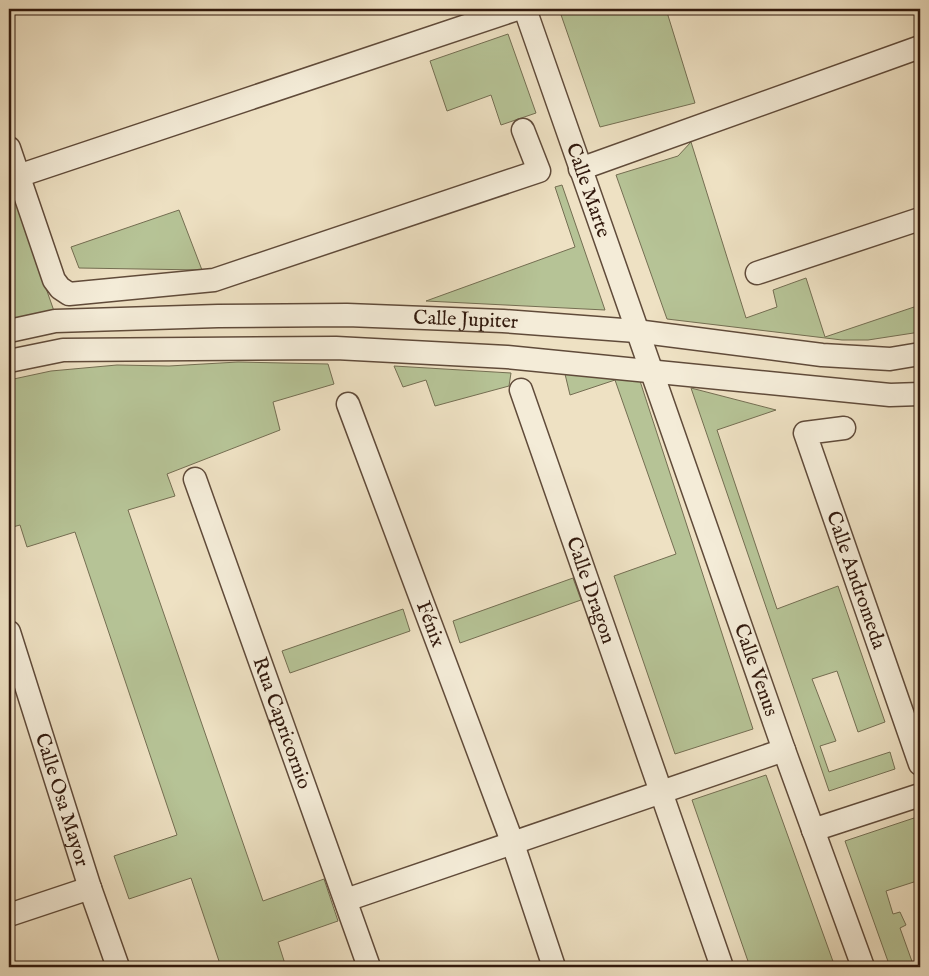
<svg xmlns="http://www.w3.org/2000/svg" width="929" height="976" viewBox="0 0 929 976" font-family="'IM FELL English',serif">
<rect width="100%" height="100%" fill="#eee1c3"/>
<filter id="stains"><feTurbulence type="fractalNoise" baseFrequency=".004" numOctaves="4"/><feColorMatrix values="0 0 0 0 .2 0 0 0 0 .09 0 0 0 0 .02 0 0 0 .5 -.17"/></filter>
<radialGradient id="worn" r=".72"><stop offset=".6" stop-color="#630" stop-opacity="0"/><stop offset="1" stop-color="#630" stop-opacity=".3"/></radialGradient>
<!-- green -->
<g fill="#b6c396" stroke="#746e52">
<polygon points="559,9 666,9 695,103 600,127"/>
<polygon points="508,34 536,113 501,125 491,95 447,111 430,61"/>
<polygon points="691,142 746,318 777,307 773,290 806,278 825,337 920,305 920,332 868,340 842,340 667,319 616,175 678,156"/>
<polygon points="9,183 54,311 9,319"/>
<polygon points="562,185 605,310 426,301 575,247 555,187"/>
<polygon points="179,210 202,270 79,268 71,247"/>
<polygon points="238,362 328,364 334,384 273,402 280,430 167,474 175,496 128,510 263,901 324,879 338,921 278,942 286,967 221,967 191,878 129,899 114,856 177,835 75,532 27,547 20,525 9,528 9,380 51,371 117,365 169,366"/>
<polygon points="394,366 511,373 509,386 435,406 426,380 403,387"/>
<polygon points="565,374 640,381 753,729 675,754 614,576 676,554 615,380 570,395"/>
<polygon points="691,388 776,410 717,430 777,609 838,586 885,722 858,732 837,671 812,679 836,741 820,746 829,772 890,752 895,769 829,791"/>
<polygon points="573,578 581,600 460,643 453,621"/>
<polygon points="403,609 410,631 290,673 282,651"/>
<polygon points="766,775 835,967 750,967 692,800"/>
<polygon points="920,816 920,880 886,891 893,914 900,912 906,925 900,928 914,967 890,967 845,841"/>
</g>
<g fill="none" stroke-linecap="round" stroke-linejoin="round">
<defs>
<g id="minor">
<path id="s1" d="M525,9L784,750L863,967"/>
<polyline points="9,148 54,280 60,288 69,294 214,280 539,171 523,130"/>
<polyline points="580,169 920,47"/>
<polyline points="18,176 517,9"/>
<polyline points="757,273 920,219"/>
<path id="s2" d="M9,331L55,321L218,316L347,315L503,321L636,331L822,355L890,359L920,354"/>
<polyline points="9,361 63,350 336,348 507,357 890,395 920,394"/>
<path id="s3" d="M521,390L722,967"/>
<path id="s4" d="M348,404L513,844L554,967"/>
<path id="s5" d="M844,428L805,433L920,764"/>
<path id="s6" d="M195,479L369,967"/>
<path id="s7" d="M9,632L90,888L118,967"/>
<polyline points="813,830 920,795"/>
<polyline points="346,900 784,750"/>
<polyline points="9,915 90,888"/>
</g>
</defs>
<!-- minor casing -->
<use href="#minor" stroke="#604b3a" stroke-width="25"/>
<!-- minor -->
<use href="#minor" stroke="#f4ecd8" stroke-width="22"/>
</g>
<g text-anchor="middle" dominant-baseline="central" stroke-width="4" stroke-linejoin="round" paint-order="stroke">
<!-- street labels -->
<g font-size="20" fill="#31190d" stroke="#f4ecd8">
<text stroke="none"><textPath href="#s1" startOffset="192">Calle Marte</textPath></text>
<text stroke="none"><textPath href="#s2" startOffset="458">Calle Jupiter</textPath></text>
<text stroke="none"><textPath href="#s5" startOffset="195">Calle Andromeda</textPath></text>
<text stroke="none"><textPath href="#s3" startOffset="212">Calle Dragon</textPath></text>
<text stroke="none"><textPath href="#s4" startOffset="235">Fénix</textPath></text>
<text stroke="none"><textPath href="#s1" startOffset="700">Calle Venus</textPath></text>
<text stroke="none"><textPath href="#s6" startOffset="259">Rua Capricornio</textPath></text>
<text stroke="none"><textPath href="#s7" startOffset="176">Calle Osa Mayor</textPath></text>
</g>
</g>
<!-- margin -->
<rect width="929" height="976" fill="none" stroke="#eee1c3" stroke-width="30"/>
<rect x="10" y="10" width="909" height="956" fill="none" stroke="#31190d" stroke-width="2.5"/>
<rect x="15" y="15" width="899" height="946" fill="none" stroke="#31190d"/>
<rect width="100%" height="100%" filter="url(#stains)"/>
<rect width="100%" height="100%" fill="url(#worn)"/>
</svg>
